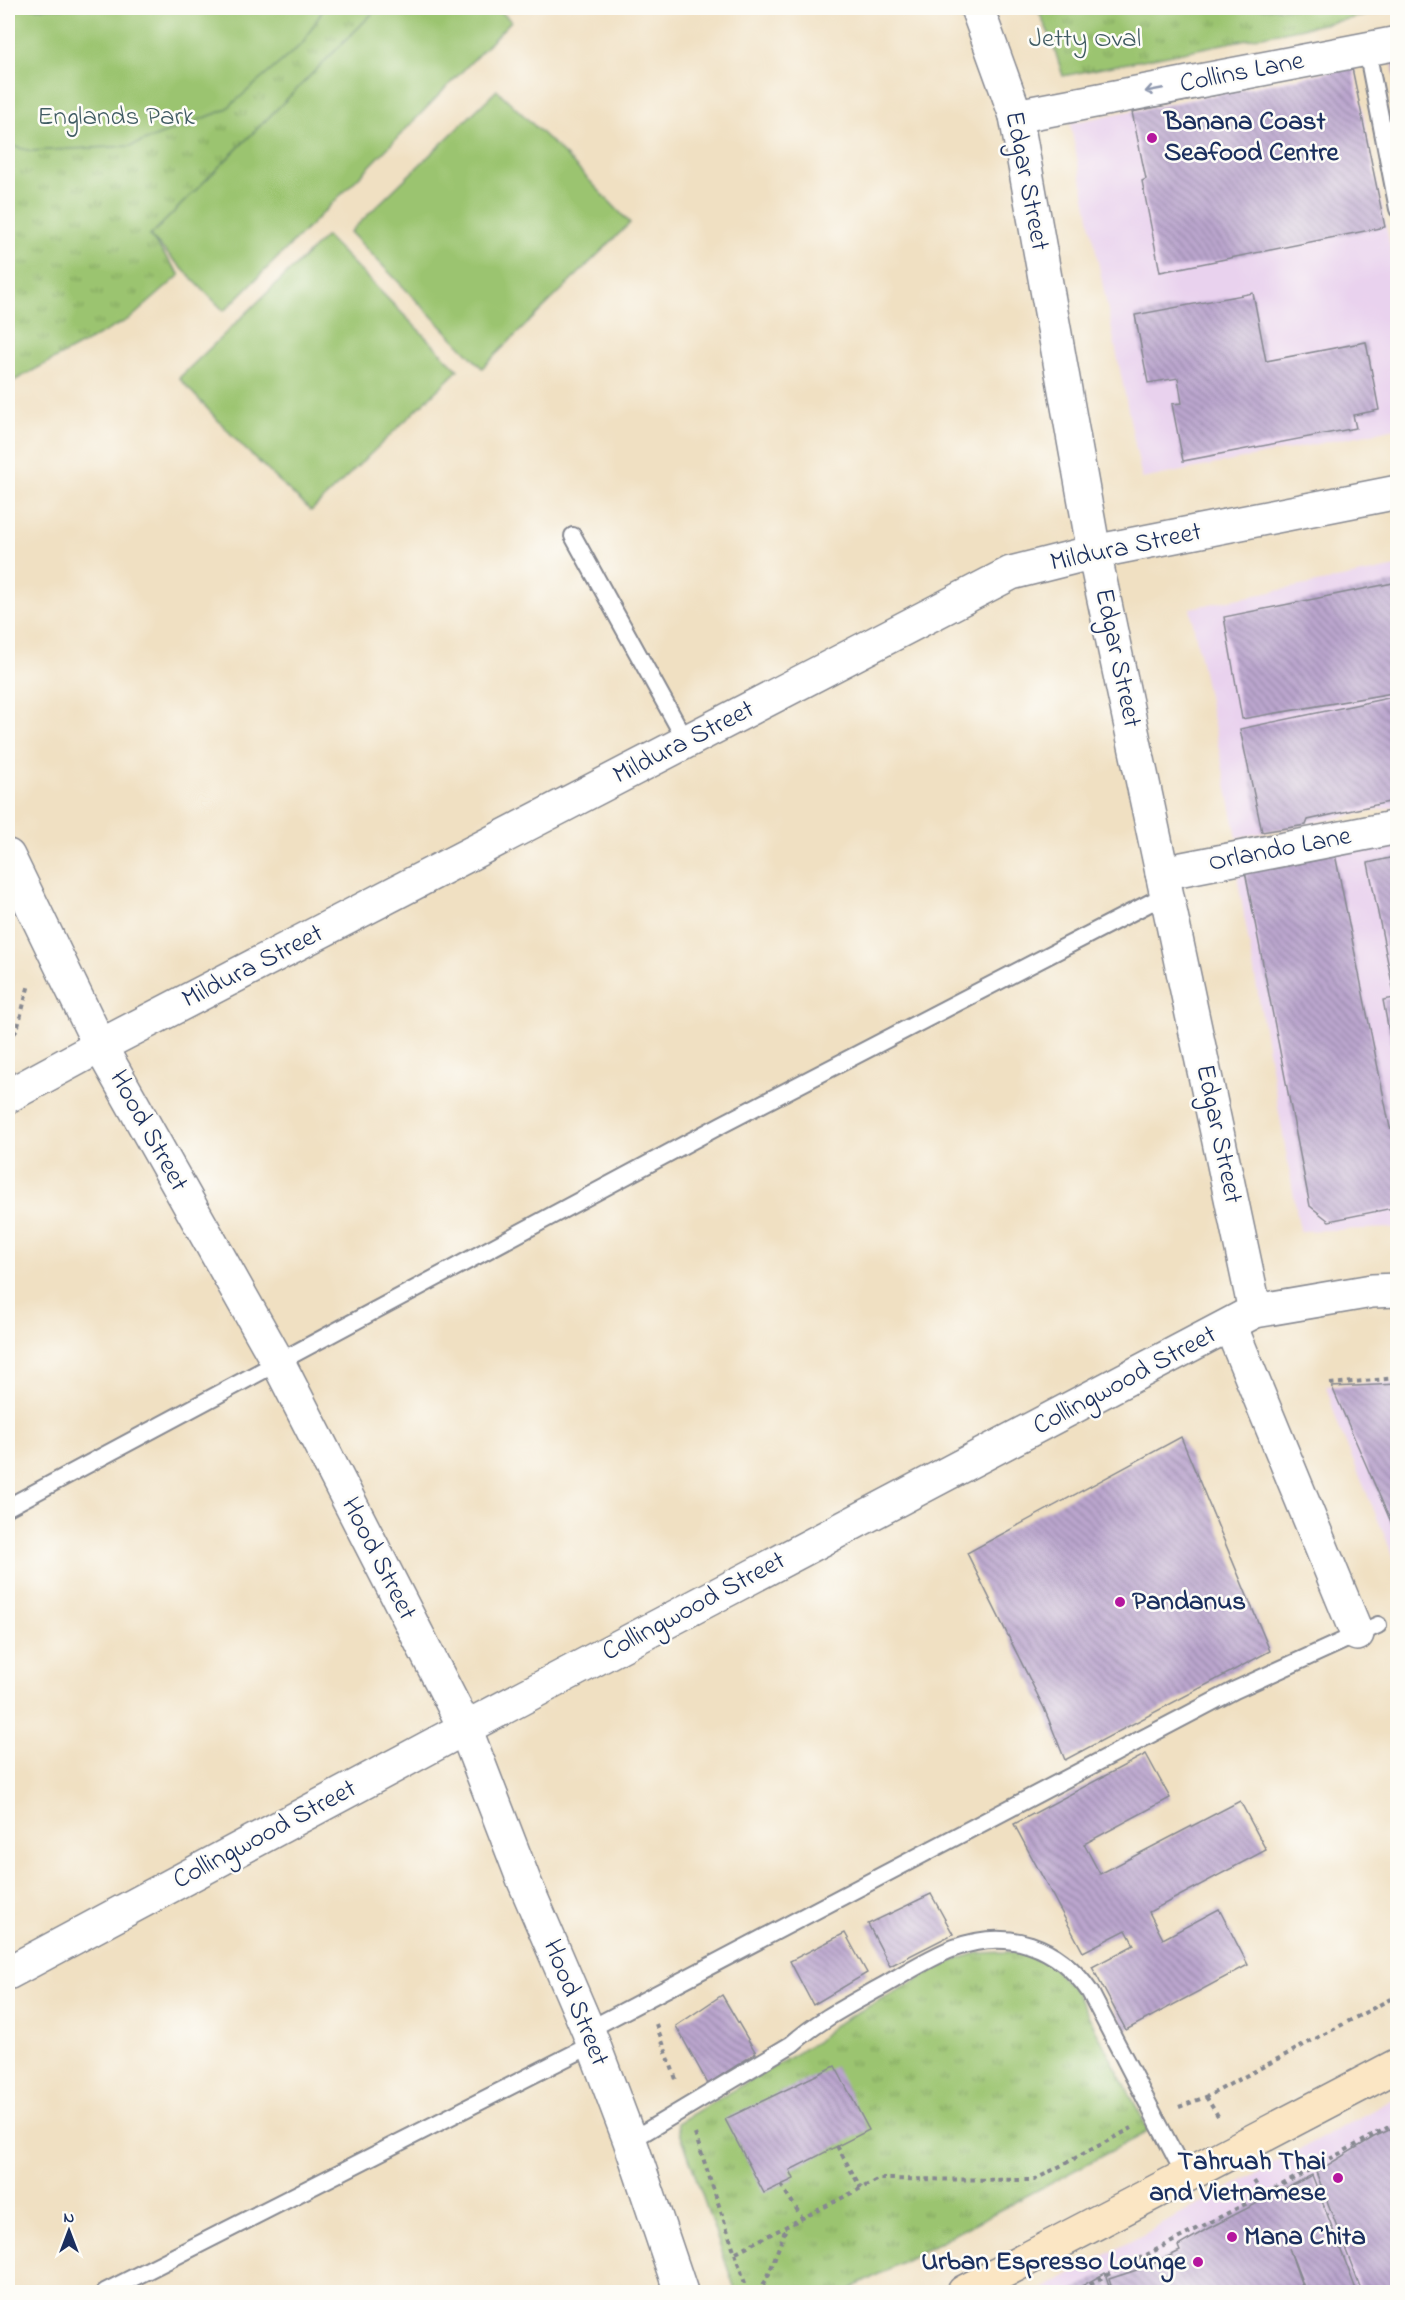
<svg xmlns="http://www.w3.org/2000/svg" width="1405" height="2300" viewBox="0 0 1405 2300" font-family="'Indie Flower',sans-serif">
<defs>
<pattern id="grass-tufts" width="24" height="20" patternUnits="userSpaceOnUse" patternTransform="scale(1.5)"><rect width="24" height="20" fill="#9bc470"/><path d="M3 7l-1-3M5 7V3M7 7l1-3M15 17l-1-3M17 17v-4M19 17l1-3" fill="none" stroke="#7ea05f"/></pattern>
<pattern id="building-back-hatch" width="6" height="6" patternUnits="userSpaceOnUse" patternTransform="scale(1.5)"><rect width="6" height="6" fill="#bba6ce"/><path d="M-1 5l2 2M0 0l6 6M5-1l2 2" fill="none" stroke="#9788aa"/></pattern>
</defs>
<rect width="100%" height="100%" fill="#fdfcf7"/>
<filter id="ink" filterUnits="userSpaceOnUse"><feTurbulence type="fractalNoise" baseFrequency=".0167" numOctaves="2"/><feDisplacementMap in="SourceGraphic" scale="12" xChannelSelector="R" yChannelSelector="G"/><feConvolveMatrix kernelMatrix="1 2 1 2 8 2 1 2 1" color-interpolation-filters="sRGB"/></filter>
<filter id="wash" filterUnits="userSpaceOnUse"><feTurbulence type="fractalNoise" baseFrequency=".008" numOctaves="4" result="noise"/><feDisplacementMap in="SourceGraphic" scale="24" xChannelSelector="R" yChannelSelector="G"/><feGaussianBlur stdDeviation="1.35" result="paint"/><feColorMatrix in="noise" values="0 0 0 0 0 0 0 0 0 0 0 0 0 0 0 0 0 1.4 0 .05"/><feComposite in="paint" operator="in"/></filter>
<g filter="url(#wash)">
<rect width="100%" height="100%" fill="#f0e0c2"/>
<!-- built -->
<g fill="#e9d2ee">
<polygon points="1354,66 1397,281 1397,428 1142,479 1070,123"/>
<polygon points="1397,567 1397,806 1237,838 1190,608"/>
<polygon points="1397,839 1397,1228 1300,1231 1238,881 1238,871"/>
<polygon points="1397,1382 1397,1565 1338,1425 1326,1386"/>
<polygon points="1397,2097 1397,2292 1037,2292"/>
</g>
<!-- grass -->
<g fill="url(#grass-tufts)" stroke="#5b7a67" stroke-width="1.5">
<polygon points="8,8 378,8 150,236 180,275 131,318 8,384"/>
<polygon points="1037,8 1397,8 1398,9 1063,76 1051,38"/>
<polygon points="1009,1952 1031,1955 1052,1967 1076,1992 1149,2131 845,2292 736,2292 677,2123 816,2042 834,2025 950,1962 977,1953"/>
</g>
<!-- garden -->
<g fill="#9bc470" stroke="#5b7a67" stroke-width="1.5">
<polygon points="8,8 324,8 303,43 225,110 131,146 31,151 8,145"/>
<polygon points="378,8 497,8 511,21 369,167 224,311 150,236"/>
<polygon points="497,90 566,156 630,223 482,368 350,232"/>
<polygon points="326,236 458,370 311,511 242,446 179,378"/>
</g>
<g id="blocks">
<!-- building -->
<g fill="url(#building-back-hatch)">
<polygon points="1398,54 1398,84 1396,84 1391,55"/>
<polygon points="1352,68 1385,227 1160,272 1142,181 1146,179 1132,112"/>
<polygon points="1253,293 1266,361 1366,342 1379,410 1353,415 1356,428 1183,461 1172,404 1182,403 1178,378 1148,383 1135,315"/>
<polygon points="1398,582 1398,692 1242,719 1224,617"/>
<polygon points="1398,696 1398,800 1308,820 1306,825 1262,832 1240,729"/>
<polygon points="1334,849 1390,1128 1398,1130 1398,1207 1329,1221 1310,1206 1244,866"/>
<polygon points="1398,856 1398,1057 1394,1058 1383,1000 1395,998 1368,863"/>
<polygon points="1398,1384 1398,1538 1332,1387"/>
<polygon points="1181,1437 1270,1651 1065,1760 1044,1708 967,1553"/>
<polygon points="1146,1754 1170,1798 1084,1844 1100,1874 1240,1801 1266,1850 1149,1912 1163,1939 1219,1909 1248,1965 1126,2030 1092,1967 1134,1945 1126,1930 1083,1952 1014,1824"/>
<polygon points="931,1894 953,1934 890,1966 868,1924"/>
<polygon points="845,1933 867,1973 813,2005 790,1961"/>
<polygon points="722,1995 756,2053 708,2084 676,2026"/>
<polygon points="835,2066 869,2130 790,2170 794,2179 764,2193 725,2119"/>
<polygon points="1398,2126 1398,2290 1392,2292 1362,2292 1316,2172 1374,2137"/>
<polygon points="1312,2175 1357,2292 1306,2292 1289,2248 1304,2292 1231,2292 1228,2285 1230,2292 1113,2292 1109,2279 1146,2267 1180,2251 1178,2246 1207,2229"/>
<polygon points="1105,2273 1111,2292 1071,2292"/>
</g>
</g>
</g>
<g filter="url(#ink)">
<use href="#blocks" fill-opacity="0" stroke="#868890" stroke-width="1.5"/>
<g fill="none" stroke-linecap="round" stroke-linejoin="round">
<defs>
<g id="lane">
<polyline points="1367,50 1398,209"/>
<polyline points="573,536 686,741"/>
<polyline points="8,1507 721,1125 1167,894"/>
<polyline points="588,2030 1235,1690 1378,1625"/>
<path d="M630,2141L792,2044C819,2020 849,2005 881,1987C904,1974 928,1958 954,1948C1008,1928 1058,1945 1090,1992L1186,2177"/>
<polyline points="105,2292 593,2044"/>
</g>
<g id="street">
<polyline points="977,8 1016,116 1094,552 1255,1311"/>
<polyline points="1016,116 1398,43"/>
<polyline points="8,856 100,1046 279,1364 465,1728 524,1881 588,2030 630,2141 681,2292"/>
<polyline points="1162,873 1398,827"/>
<polyline points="8,1096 100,1046 1011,573 1094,552 1398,492"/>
<polyline points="1230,1325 1357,1634"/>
<polyline points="8,1973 465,1728 1255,1311 1372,1291 1398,1290"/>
</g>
<polyline id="secondary" points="964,2292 1398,2065"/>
</defs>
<!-- lane casing -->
<use href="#lane" stroke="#868890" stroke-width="20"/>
<!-- street casing -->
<use href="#street" stroke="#868890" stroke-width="36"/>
<!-- secondary casing -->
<use href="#secondary" stroke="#868890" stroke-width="36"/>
<!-- path -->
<g stroke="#868890" stroke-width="4" stroke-dasharray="4.5 4.5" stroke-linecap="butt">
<polyline points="8,1041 17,1030 29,984"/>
<polyline points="1330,1384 1398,1378"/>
<polyline points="656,2024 677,2082"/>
<polyline points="1206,2097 1220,2119"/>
<polyline points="1179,2107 1206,2097 1398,1995"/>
<polyline points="695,2134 748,2292"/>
<polyline points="837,2146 861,2188"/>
<polyline points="1254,2181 1263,2195"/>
<polyline points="781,2185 803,2219"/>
<polyline points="736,2252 879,2179 1034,2180 1132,2128"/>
<polyline points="758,2292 767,2279 786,2228"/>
<polyline points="1074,2292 1263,2195 1398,2122"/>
</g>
<!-- lane -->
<use href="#lane" stroke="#fff" stroke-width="16"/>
<!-- street -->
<use href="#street" stroke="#fff" stroke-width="33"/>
<!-- secondary -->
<use href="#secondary" stroke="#fbe6c4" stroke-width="33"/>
</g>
<!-- one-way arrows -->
<defs><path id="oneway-shaft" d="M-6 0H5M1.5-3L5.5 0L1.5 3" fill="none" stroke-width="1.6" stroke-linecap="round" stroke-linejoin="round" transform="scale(1.5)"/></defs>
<use stroke="#8d97ae" href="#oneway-shaft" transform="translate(1154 90) rotate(169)"/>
</g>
<!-- markers -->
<g fill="#b5179e" stroke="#fdfcf7" stroke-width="2">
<circle cx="1152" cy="138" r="6"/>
<circle cx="1120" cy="1602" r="6"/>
<circle cx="1338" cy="2178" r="6"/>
<circle cx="1232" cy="2237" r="6"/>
<circle cx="1198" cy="2262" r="6"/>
</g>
<g text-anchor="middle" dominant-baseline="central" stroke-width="5" stroke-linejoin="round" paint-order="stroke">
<!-- park labels -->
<g font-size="27" fill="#415c63" stroke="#fdfcf7">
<text x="1085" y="39">Jetty Oval</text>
<text x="116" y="117">Englands Park</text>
</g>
<!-- street labels -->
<g font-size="27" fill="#1b2f5e" stroke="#fdfcf7">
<text transform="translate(1242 73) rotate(-11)">Collins Lane</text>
<text transform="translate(1026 181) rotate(79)">Edgar Street</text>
<text transform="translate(1126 548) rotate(-12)">Mildura Street</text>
<text transform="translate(1117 658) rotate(78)">Edgar Street</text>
<text transform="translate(684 743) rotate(-27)">Mildura Street</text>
<text transform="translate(1280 850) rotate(-11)">Orlando Lane</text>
<text transform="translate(253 967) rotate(-27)">Mildura Street</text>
<text transform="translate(148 1131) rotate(61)">Hood Street</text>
<text transform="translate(1218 1134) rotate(78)">Edgar Street</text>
<text transform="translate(1125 1381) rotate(-28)">Collingwood Street</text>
<text transform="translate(378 1559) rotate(63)">Hood Street</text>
<text transform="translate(694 1607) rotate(-28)">Collingwood Street</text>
<text transform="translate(265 1835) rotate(-28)">Collingwood Street</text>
<text transform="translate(575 2003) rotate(68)">Hood Street</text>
</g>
<!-- poi labels -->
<g font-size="27" font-weight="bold" fill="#1b2f5e" stroke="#fdfcf7" text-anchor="start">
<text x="1164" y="122">Banana Coast<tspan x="1164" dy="31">Seafood Centre</tspan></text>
<text x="1132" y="1602">Pandanus</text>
<text x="1326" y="2162" text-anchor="end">Tahruah Thai<tspan x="1326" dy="31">and Vietnamese</tspan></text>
<text x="1244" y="2237">Mana Chita</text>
<text x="1186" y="2262" text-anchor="end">Urban Espresso Lounge</text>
</g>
</g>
<!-- margin -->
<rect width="1405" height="2300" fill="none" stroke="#fdfcf7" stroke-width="30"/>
<!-- north arrow -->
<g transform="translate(69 2231)" stroke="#fdfcf7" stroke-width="4.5" paint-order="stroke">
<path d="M0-4.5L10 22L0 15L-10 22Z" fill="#1b2f5e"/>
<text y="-9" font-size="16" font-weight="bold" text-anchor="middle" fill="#1b2f5e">N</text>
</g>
</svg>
